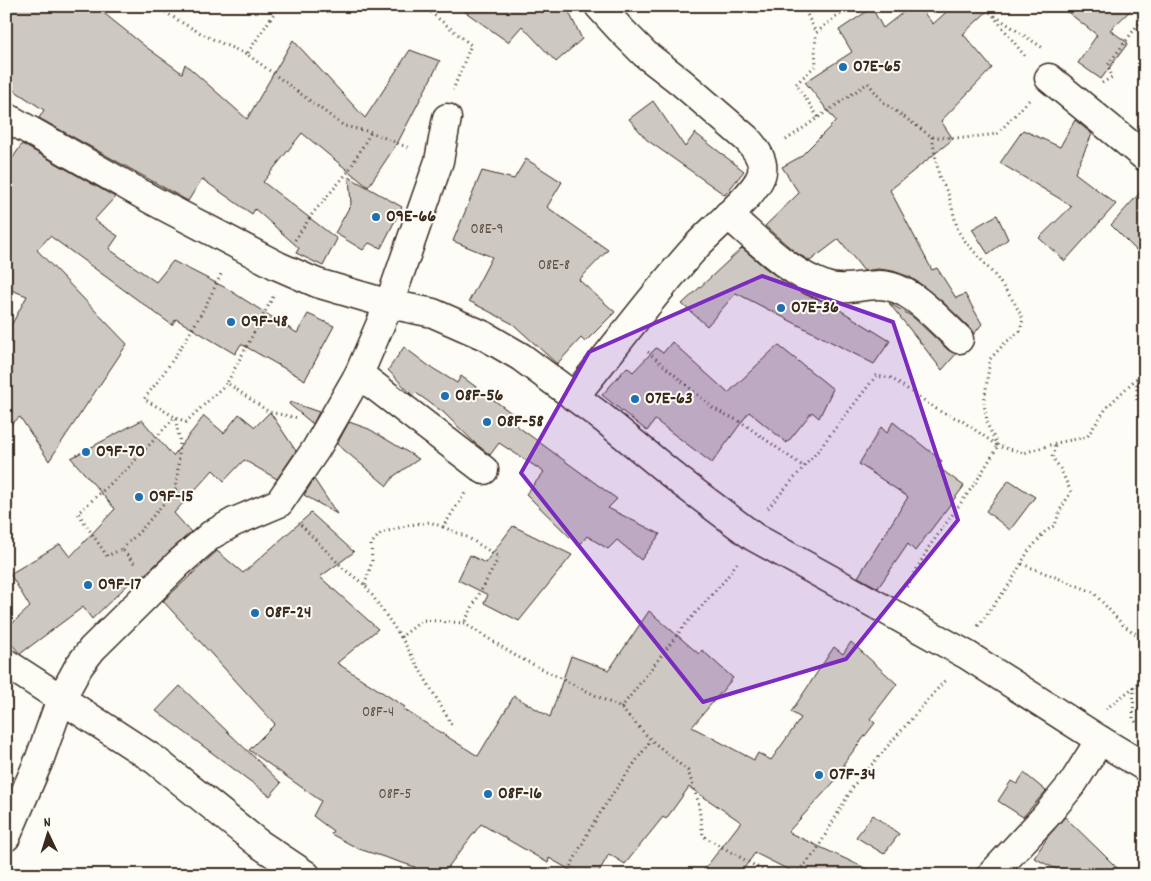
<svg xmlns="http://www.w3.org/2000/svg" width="1151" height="881" viewBox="0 0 1151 881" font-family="Dekko,sans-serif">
<rect width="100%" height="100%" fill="#fdfcf7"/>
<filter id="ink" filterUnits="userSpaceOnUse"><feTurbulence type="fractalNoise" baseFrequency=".02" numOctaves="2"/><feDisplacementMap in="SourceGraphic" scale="10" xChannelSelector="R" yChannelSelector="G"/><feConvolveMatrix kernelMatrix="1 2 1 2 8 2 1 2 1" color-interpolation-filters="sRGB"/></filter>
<g filter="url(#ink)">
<!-- building -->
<g fill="#cdc8c2" stroke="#3b2a1e">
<polygon points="6,6 95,6 146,47 182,73 185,64 247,119 293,40 365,118 410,50 440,61 398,142 368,187 302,133 263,182 337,239 323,266 296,253 299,248 255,209 252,214 202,179 188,201 39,118 44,110 6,85"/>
<polygon points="457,6 566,6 582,39 556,62 522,26 508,42"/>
<polygon points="911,6 918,6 933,24 953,6 993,6 963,34 992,68 941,121 953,139 890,190 932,270 937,268 956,298 965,294 982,324 974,334 970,328 943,302 922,285 910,277 893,271 878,269 864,271 839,239 810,261 795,252 765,226 799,193 782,167 800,157 836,121 805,82 852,52 839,30 872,8 883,28"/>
<polygon points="1060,6 1135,6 1110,30 1128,43 1101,79 1078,63 1097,35"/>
<polygon points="653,101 685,147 695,133 744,171 725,195 647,140 629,119"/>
<polygon points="1075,120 1092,134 1075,173 1116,204 1065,261 1039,238 1072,206 1000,163 1023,130 1060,147"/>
<polygon points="22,144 115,197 94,220 118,236 109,249 156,282 173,261 226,288 297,333 308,314 334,326 305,380 241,344 235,354 176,319 172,325 50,236 37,250 127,344 49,461 20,417 6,428 6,335 27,296 6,288 6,168"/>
<polygon points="526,159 562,182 547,207 608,250 579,280 615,312 585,342 581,338 557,364 513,324 469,301 492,257 453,241 482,171 514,179"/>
<polygon points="349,177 402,207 381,248 369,243 363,250 335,233 351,204"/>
<polygon points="1145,187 1145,259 1111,225"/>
<polygon points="997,215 1008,239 988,254 972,229"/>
<polygon points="742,248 764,267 790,286 806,295 827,302 890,341 874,364 736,293 707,326 682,304"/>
<polygon points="889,303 913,317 948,350 956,354 942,370"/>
<polygon points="672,342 728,393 778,345 833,389 819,418 812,412 787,443 749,412 712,463 655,420 647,431 602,395 627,367 633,372 656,348 663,353"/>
<polygon points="404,347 429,366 457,383 461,376 517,417 513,423 617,499 608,508 660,534 641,560 617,540 608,549 587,536 579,546 526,494 544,472 499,443 490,455 475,443 443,412 416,393 413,396 388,370"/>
<polygon points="290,402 319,412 313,424 289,404"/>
<polygon points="270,412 296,451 277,479 244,460 224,481 213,470 174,513 191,532 142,577 139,574 92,619 83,607 20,654 6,637 6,629 30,607 10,574 60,544 70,557 115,509 71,458 142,420 173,456 204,416 224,433 239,414 255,427"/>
<polygon points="349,422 369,429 419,459 394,476 387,486 337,444"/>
<polygon points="893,422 942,461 938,467 964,486 915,551 908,544 878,588 858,577 908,497 859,464 881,427 887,433"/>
<polygon points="314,479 337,514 304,495"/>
<polygon points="1009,480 1035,497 1010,530 986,511"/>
<polygon points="311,513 354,552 320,577 378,629 337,663 405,707 403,709 478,756 514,696 550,717 571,656 609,670 649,611 699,654 702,650 733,678 692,727 754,760 758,753 771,760 801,718 791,712 834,647 843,654 851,642 897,684 870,719 875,723 844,763 844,771 788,832 880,875 799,875 755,853 739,875 700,875 741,822 689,787 666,819 663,817 625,864 609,854 597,875 579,875 549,858 548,863 481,824 442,875 412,875 415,867 359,849 331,834 333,831 313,816 321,801 249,750 275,724 163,601 217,551 243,573"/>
<polygon points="513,526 572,555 519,621 484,603 488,595 458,580 470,555 485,563"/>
<polygon points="180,686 281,783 270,796 156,711"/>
<polygon points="1024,773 1046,791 1023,817 998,801 1011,781 1017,784"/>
<polygon points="873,815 899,834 884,854 856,837"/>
<polygon points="1065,817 1102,853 1124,875 1068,875 1034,858 1049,835"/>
</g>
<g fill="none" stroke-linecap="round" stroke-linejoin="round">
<defs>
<g id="minor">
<polyline points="1049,78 1145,157"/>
<polyline points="6,117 152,200 278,266 317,283 389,304 433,313 485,336 521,357 603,418 681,482 754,537 967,655 1100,740 1145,767"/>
<path d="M728,215C758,240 788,273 826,286C843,292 862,285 879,285C910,285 938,320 959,339"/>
<polyline points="359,374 484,470"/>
<path d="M574,397C614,348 652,296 694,249C710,230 753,197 761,176C766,162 756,149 747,139L681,82L645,54L620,29L599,6"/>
<polyline points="6,663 155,760 258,843 306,875"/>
<polyline points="6,837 40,758 61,699 79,666 92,649 179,563 211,535 234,522 279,503 316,449 359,374 389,304 439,161 447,118"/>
<polyline points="991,875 1045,817 1073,783 1100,740"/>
</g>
</defs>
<!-- minor casing -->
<use href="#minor" stroke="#3b2a1e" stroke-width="31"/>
<!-- path -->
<g stroke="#3b2a1e" stroke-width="3" stroke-dasharray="1 4" stroke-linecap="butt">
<path d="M157,6C186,27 214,41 247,54"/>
<polyline points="279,6 247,54 344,126 371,132 411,149"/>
<polyline points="423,6 471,45 453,90"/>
<polyline points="803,6 816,33"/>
<polyline points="982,6 992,14 1027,59"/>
<polyline points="995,16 1043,48"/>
<polyline points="1102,83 1112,77 1108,65 1145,15"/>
<polyline points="818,117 796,84 816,65 815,50 816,33 835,17 854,6"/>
<polyline points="932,137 939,176 949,196 958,231 965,241 997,278 1014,302 1023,319 1020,331 1005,343 990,359 984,404 988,426 998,446 1024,453 1056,443 1087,437 1107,407 1145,370"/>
<polyline points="786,140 868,83 883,102 932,137 964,138 997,134 1029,100"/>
<polyline points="295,240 313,213 348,172 371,132"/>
<polyline points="273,297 227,383 269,412 298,418"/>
<polyline points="648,352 714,409 741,422 804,467"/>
<polyline points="1137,379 1137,401 1145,405"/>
<polyline points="768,508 817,452 876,376 891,378 941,412 961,420 998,446 976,482 929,547 907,587"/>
<polyline points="301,525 345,570 365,585 401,637 423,620 464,623 516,656 621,708 651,740 688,771 698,801 703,836 771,875"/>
<polyline points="443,527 467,537 499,557 464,623"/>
<path d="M122,549L142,529L176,489L180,443L175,417L144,399C175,360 201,318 222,272"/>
<polyline points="134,563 122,549 107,556 78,513 129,467 175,417 186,422 227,383"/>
<polyline points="1022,564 1093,592 1123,625 1145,640"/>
<polyline points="365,585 372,561 371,544 381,533 409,525 430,522 443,527 465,493"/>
<polyline points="978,626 1011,582 1027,553 1045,532 1055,525 1060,510 1071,492 1060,468 1052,457 1056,443"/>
<polyline points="401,637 453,727"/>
<polyline points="1134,687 1133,718 1138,725"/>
<polyline points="621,708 684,626 725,580 737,563"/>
<polyline points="1106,709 1134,687 1145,675"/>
<polyline points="566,875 589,831 611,796 651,740"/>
<polyline points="795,875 815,853 854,785 947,678"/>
</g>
<!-- minor -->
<use href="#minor" stroke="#fdfcf7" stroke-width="28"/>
</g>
</g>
<!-- marked area -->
<path fill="#7b2cbf" fill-opacity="0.2" stroke="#7b2cbf" stroke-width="4" stroke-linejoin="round" d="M762,276L893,322L958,520L846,659L703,702L521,473L589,352Z"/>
<!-- markers -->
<g fill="#1f6fb2" stroke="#fdfcf7" stroke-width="2">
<circle cx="843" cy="67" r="5"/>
<circle cx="376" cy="217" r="5"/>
<circle cx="781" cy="308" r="5"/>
<circle cx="231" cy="322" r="5"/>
<circle cx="445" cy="396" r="5"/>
<circle cx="635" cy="399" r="5"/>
<circle cx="487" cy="422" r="5"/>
<circle cx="86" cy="452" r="5"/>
<circle cx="139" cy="497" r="5"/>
<circle cx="88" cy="585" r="5"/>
<circle cx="255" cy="613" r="5"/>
<circle cx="819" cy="775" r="5"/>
<circle cx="488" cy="794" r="5"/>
</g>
<g text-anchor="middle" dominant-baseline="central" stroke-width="4" stroke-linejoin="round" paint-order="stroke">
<!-- number labels -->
<g font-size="15" fill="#605247">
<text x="487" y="230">08E-9</text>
<text x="554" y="266">08E-8</text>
<text x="378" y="713">08F-4</text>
<text x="395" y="795">08F-5</text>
</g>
<!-- poi labels -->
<g font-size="18" font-weight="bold" fill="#3b2a1e" stroke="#fdfcf7" text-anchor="start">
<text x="853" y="67">07E-65</text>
<text x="386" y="217">09E-66</text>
<text x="791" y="308">07E-36</text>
<text x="241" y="322">09F-48</text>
<text x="455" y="396">08F-56</text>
<text x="645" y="399">07E-63</text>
<text x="497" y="422">08F-58</text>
<text x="96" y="452">09F-70</text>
<text x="149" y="497">09F-15</text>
<text x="98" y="585">09F-17</text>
<text x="265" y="613">08F-24</text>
<text x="829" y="775">07F-34</text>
<text x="498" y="794">08F-16</text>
</g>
</g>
<!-- margin -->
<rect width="1151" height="881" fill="none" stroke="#fdfcf7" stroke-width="25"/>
<rect x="12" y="12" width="1126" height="856" fill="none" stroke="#3b2a1e" stroke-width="2" filter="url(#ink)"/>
<!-- north arrow -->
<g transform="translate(48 834) rotate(356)" stroke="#fdfcf7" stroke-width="4" paint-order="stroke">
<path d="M0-4L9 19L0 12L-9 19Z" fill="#3b2a1e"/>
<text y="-8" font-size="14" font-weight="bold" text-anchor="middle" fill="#3b2a1e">N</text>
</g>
</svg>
